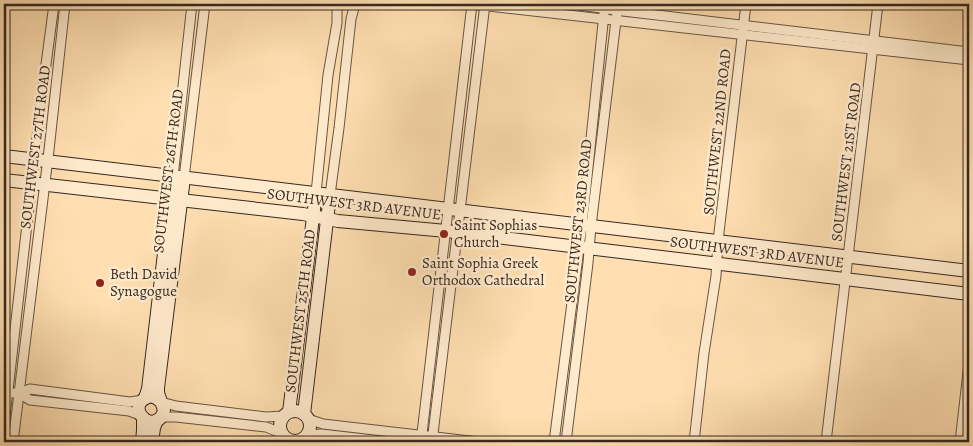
<svg xmlns="http://www.w3.org/2000/svg" width="973" height="446" viewBox="0 0 973 446" font-family="Alegreya,serif">
<rect width="100%" height="100%" fill="#ffdfb1"/>
<filter id="stains"><feTurbulence type="fractalNoise" baseFrequency=".004" numOctaves="4"/><feColorMatrix values="0 0 0 0 .2 0 0 0 0 .09 0 0 0 0 .02 0 0 0 .5 -.17"/></filter>
<radialGradient id="worn" r=".72"><stop offset=".6" stop-color="#630" stop-opacity="0"/><stop offset="1" stop-color="#630" stop-opacity=".3"/></radialGradient>
<g fill="none" stroke-linecap="round" stroke-linejoin="round">
<defs>
<g id="street">
<polyline points="471,4 969,60"/>
<polyline points="572,4 623,11 969,52"/>
<polyline points="173,177 192,4"/>
<polyline points="184,178 205,4"/>
<polyline points="316,193 328,75 337,23 337,4"/>
<polyline points="330,195 339,128 351,19 355,4"/>
<polyline points="14,393 19,393 30,400 129,411 140,415"/>
<polyline points="19,393 30,389 130,402 143,400"/>
<polyline points="161,402 176,406 266,417 284,416"/>
<polyline points="161,417 176,417 266,427 281,433"/>
<polyline points="308,419 323,424 479,442"/>
<polyline points="4,425 41,102 54,4"/>
<polyline points="307,435 321,434 391,442"/>
<polyline points="13,442 49,150 65,4"/>
<polyline points="421,442 472,4"/>
<polyline points="432,442 485,4"/>
<polyline points="554,442 582,225 605,4"/>
<polyline points="566,442 588,263 591,226 618,4"/>
<polyline points="694,442 704,353 716,276 718,241 746,4"/>
<polyline points="826,442 878,4"/>
<polyline points="960,442 969,363"/>
</g>
<g id="secondary">
<polyline points="4,156 969,271"/>
<polyline points="4,180 303,214 338,221 446,231 969,294"/>
<polyline points="145,398 148,389 173,177"/>
<path d="M160,401C156,397 151,395 146,398C124,409 157,438 164,410L158,393V388L184,178"/>
<circle cx="295" cy="426" r="15"/>
<polyline points="289,412 316,193"/>
<polyline points="304,414 330,195"/>
<polyline points="142,442 143,430 143,418"/>
<polyline points="152,442 154,428 157,420"/>
</g>
</defs>
<!-- street casing -->
<use href="#street" stroke="#675646" stroke-width="11"/>
<!-- secondary casing -->
<use href="#secondary" stroke="#342822" stroke-width="14"/>
<!-- street -->
<use href="#street" stroke="#ffeacc" stroke-width="9"/>
<!-- secondary -->
<use href="#secondary" stroke="#ffeacc" stroke-width="12"/>
</g>
<!-- markers -->
<g fill="#8f2418" stroke="#ffeacc" stroke-width="2">
<circle cx="444" cy="234" r="5"/>
<circle cx="412" cy="272" r="5"/>
<circle cx="100" cy="283" r="5"/>
</g>
<g text-anchor="middle" dominant-baseline="central" stroke-width="5" stroke-linejoin="round" paint-order="stroke">
<!-- street labels -->
<g font-size="15" fill="#342822" stroke="#ffeacc">
<text transform="translate(717 132) rotate(-84)">SOUTHWEST 22ND ROAD</text>
<text transform="translate(35 147) rotate(-83)">SOUTHWEST 27TH ROAD</text>
<text transform="translate(846 162) rotate(-83)">SOUTHWEST 21ST ROAD</text>
<text transform="translate(168 171) rotate(-83)">SOUTHWEST 26TH ROAD</text>
<text transform="translate(354 204) rotate(7)">SOUTHWEST 3RD AVENUE</text>
<text transform="translate(578 221) rotate(-84)">SOUTHWEST 23RD ROAD</text>
<text transform="translate(757 252) rotate(7)">SOUTHWEST 3RD AVENUE</text>
<text transform="translate(300 311) rotate(-83)">SOUTHWEST 25TH ROAD</text>
</g>
<!-- poi labels -->
<g font-size="15" fill="#342822" stroke="#ffeacc" text-anchor="start">
<text x="454" y="225">Saint Sophias<tspan x="454" dy="17">Church</tspan></text>
<text x="422" y="263">Saint Sophia Greek<tspan x="422" dy="17">Orthodox Cathedral</tspan></text>
<text x="110" y="274">Beth David<tspan x="110" dy="17">Synagogue</tspan></text>
</g>
</g>
<!-- margin -->
<rect width="973" height="446" fill="none" stroke="#ffdfb1" stroke-width="20"/>
<rect x="5" y="5" width="963" height="436" fill="none" stroke="#342822" stroke-width="2.5"/>
<rect x="10" y="10" width="953" height="426" fill="none" stroke="#342822"/>
<rect width="100%" height="100%" filter="url(#stains)"/>
<rect width="100%" height="100%" fill="url(#worn)"/>
</svg>
